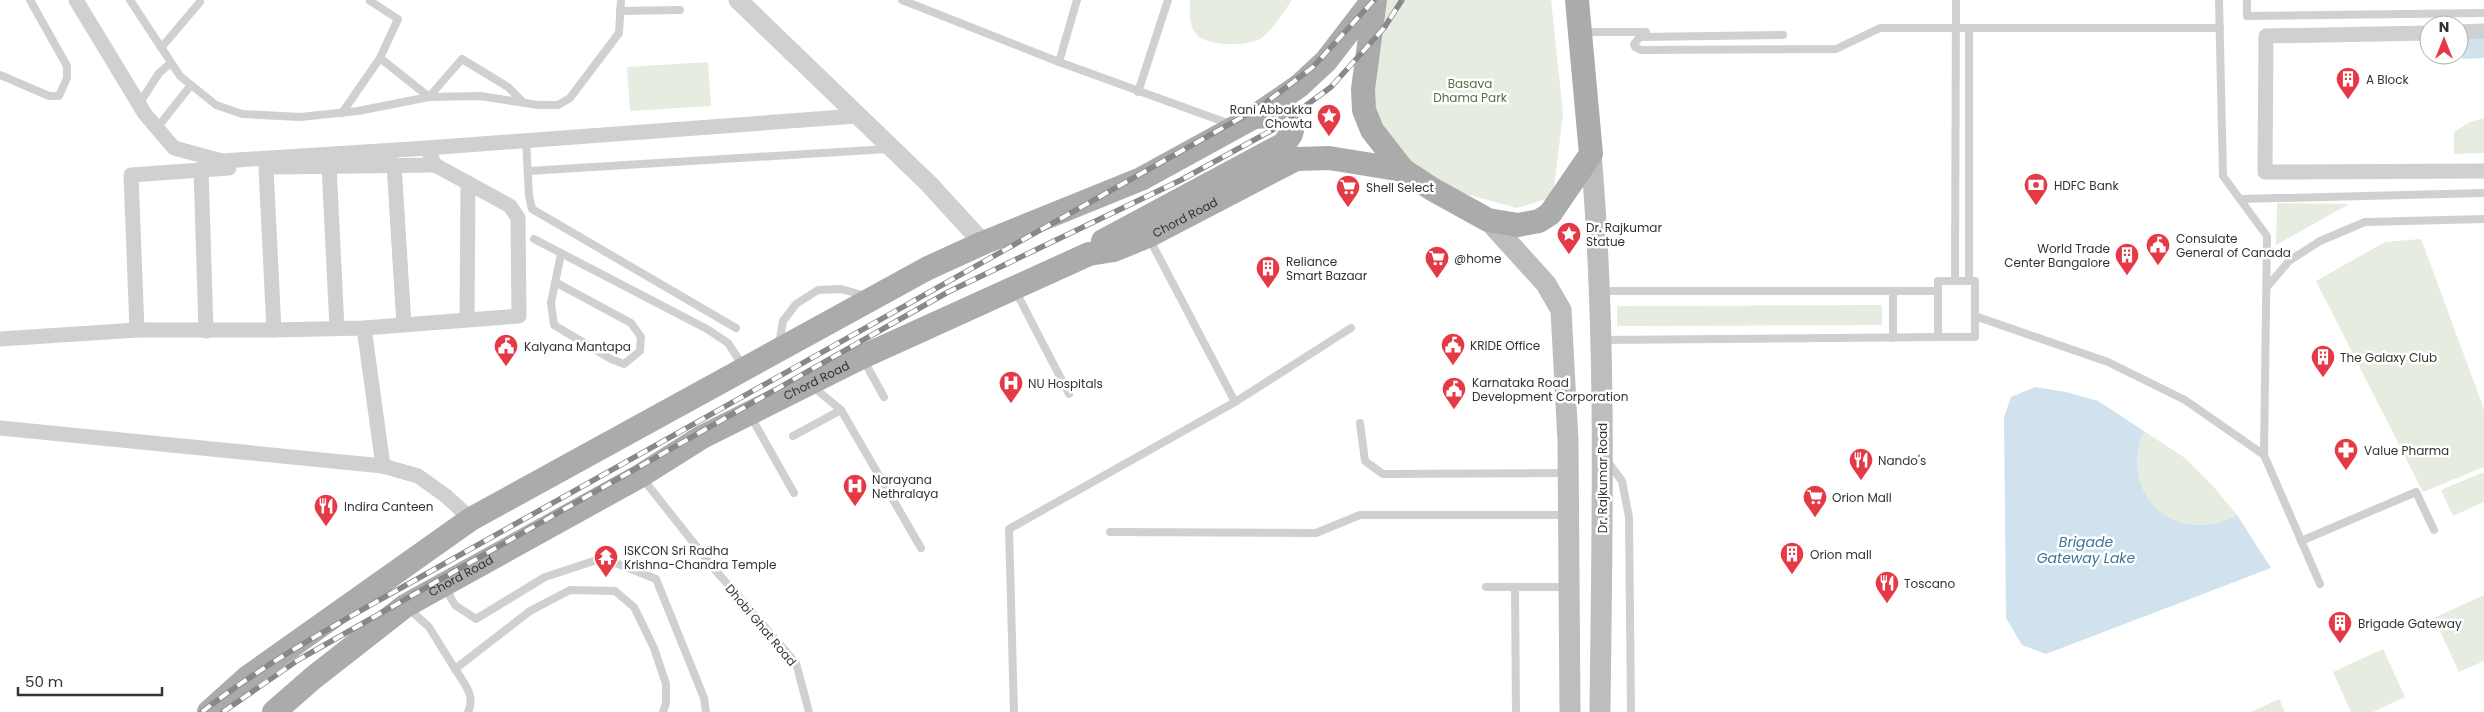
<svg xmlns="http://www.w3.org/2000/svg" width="2484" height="712" viewBox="0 0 2484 712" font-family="Poppins,sans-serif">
<rect width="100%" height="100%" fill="#fff"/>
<!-- green -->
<g fill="#e6ecdf">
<path d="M1190,0H1292C1284,12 1274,27 1263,37C1251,47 1206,47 1196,34C1188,24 1190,12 1190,0Z"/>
<polygon points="1383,0 1551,0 1563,113 1553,197 1517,208 1458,192 1411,163 1378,118 1373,94"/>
<polygon points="708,62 711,106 630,111 627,67"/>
<polygon points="2484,118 2484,153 2454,154 2454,132 2470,122"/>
<polygon points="2277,203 2349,204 2276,245"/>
<polygon points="2421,239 2484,409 2484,467 2423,492 2316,281 2385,242"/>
<polygon points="1882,305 1882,325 1617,326 1617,306"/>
<path d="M2144,431L2185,458L2212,485L2237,515C2176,548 2117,494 2144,431Z"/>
<polygon points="2484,472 2484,502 2453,516 2441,490"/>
<polygon points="2484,595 2484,661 2459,672 2434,618"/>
<polygon points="2383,649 2405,697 2373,712 2351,712 2333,672"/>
<polygon points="2279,699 2285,712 2251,712"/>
</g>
<!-- water -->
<g fill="#cfe2ee">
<polygon points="2462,37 2484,37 2484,58 2462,59"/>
<path d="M2035,387L2066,392L2098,401L2144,431C2117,494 2176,548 2237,515L2271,568L2046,654L2022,645L2006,618L2004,417L2011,397Z"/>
</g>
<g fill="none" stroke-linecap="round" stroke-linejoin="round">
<!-- service -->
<g stroke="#d0d0d0" stroke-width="8">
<polyline points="130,0 180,76 216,105 242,114 300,117 358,111 429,97 480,96 538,105 558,105 570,98 619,33 621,0"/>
<polyline points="371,0 370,1 398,19 380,58 429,97 462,59 508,87 523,102"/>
<polyline points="902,0 1059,62 1230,124"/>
<polyline points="2247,0 2247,16 2484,13"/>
<polyline points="620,11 680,10"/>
<polyline points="1583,32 1646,32"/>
<polyline points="1783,35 1640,37 1634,44 1635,47 1641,50 1836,49 1880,28 2220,28"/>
<polyline points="161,48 200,2"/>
<polyline points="1059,62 1077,0"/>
<polyline points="0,75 49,96 59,96 67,78 67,66 30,0"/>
<polyline points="1138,92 1168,0"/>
<polyline points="139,104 159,73 171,63"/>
<polyline points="342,113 380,58"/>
<polyline points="157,128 191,85"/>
<polyline points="526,141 529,196 532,209 736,328"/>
<polyline points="528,171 888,149"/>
<polyline points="2242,199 2484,193"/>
<polyline points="1149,238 1235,402 1351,328"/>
<polyline points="534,239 707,329 728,343 743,366"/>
<rect x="1938" y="281" width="37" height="56"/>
<polyline points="1955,281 1956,0"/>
<polyline points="1969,281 1969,28"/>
<polyline points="555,282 631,323 641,337 640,351 624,364 611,359 554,325 551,303 561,254"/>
<polyline points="2267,287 2289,261 2320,241 2365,222 2484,219"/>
<polyline points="1015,290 1069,394"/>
<polyline points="1601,291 1938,291"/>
<polyline points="1893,291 1893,338"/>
<polyline points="1975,316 2108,362 2185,400 2264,455 2267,236 2223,176 2219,0"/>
<polyline points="1602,340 1938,337"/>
<polyline points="779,345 783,321 796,304 818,290 841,289 866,296"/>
<polyline points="863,359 884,397"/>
<polyline points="812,386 841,410 921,548"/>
<polyline points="750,415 794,493"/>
<polyline points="1360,423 1365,461 1383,474 1568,473"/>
<polyline points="793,436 841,410"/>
<polyline points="2264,455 2320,584"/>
<polyline points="1607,461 1622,481 1629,517 1631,712"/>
<polyline points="643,479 716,571 796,663 809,712"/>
<polyline points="1110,532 1316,533 1360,515 1567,515"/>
<polyline points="2301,541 2416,492 2434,530"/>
<polyline points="444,586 455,605 476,619 545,577 603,558 656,579 704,698 706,712"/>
<polyline points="1486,587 1567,587"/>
<polyline points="1515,587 1516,712"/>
<polyline points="408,608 429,627 455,669 530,611 570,590 615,591 634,607 654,648 666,684 666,703 663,712"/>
<path d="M455,669C464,683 476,696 468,712"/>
<polyline points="1014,712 1009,529 1235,402"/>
</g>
<!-- minor -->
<g stroke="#d0d0d0" stroke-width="15">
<polyline points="76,0 145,114 174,148 222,161 427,148 857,116"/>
<polyline points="2459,32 2484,31"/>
<polyline points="2429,33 2266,36 2265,172 2484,171"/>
<polyline points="394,164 404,325"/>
<polyline points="329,166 337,328"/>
<polyline points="275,167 435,165"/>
<polyline points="266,168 274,330"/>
<polyline points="201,169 206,331"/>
<polyline points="467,320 468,183"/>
<polyline points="364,328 383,466"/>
<polyline points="137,330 131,175 229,168"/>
<polyline points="0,339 137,330 274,330 364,328 519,316 518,218 510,206 435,165 427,148"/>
<polyline points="0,428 383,466 418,476 446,496 471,519"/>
</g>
<!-- tertiary -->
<polyline stroke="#d0d0d0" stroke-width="19" points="738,0 929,184 983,243"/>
<!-- secondary -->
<g stroke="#bdbdbd" stroke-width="21">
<path d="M1591,154C1607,339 1602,526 1600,712"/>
<polyline points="1488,220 1546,284 1561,310 1568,441 1570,712"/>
</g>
<!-- primary -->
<g stroke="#ababab" stroke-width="24">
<polyline points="1375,0 1363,89 1364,110 1372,130 1403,170 1432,189 1488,220 1518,225 1539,221 1550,214 1591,154 1577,0"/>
<polyline points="1103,241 1284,144 1291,134 1293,126 1282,115 1254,117"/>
<polyline points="209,712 248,677 471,519 928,268 983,243 1141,179 1254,117 1299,86 1326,61 1373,0"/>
<path id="s1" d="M274,712L313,678L405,606L640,476L702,437L862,357L1089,254L1114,250L1148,236L1296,159L1329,158L1403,170"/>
</g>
<defs>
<g id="rail">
<path d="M202,712C258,668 321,633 383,598L1260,107L1313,67L1374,0"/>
<polyline points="223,712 298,660 948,292 1181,180 1274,129 1331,87 1384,28 1402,0"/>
</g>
</defs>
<!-- rail casing -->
<use href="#rail" stroke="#888" stroke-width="5.5"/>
<!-- rail -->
<use href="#rail" stroke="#fff" stroke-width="4" stroke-dasharray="11" stroke-linecap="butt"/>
</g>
<!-- icons -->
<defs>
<symbol id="building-pin" viewBox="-11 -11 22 30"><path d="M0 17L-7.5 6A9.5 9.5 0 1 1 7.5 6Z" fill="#e63946" stroke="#fff"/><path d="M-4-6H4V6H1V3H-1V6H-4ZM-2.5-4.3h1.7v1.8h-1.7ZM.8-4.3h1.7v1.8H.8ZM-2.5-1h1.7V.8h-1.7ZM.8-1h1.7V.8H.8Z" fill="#fff"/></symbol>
<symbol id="sight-pin" viewBox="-11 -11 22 30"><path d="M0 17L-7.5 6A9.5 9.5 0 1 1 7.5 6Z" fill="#e63946" stroke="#fff"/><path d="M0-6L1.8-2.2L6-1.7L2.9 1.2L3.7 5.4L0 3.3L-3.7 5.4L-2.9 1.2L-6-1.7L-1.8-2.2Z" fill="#fff"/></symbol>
<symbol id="bank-pin" viewBox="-11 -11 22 30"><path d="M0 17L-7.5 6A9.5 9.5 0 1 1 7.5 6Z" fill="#e63946" stroke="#fff"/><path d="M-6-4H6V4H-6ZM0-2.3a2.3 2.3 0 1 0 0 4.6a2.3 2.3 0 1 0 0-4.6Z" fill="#fff"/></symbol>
<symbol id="supermarket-pin" viewBox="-11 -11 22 30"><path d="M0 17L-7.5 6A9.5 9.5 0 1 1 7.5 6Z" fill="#e63946" stroke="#fff"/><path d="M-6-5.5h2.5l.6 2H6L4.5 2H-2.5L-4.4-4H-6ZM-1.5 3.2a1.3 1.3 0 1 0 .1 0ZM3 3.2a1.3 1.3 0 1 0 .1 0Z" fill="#fff"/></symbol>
<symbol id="civic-pin" viewBox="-11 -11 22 30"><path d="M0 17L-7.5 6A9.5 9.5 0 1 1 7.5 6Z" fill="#e63946" stroke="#fff"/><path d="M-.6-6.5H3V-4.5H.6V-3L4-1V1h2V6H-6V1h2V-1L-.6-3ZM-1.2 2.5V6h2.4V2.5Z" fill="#fff"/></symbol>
<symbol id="hospital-pin" viewBox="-11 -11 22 30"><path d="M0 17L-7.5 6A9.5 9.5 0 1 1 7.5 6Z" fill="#e63946" stroke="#fff"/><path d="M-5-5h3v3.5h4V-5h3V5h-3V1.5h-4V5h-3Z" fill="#fff"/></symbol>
<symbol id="pharmacy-pin" viewBox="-11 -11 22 30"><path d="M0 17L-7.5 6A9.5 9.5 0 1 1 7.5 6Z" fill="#e63946" stroke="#fff"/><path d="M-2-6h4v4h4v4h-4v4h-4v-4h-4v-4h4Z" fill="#fff"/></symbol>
<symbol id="restaurant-pin" viewBox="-11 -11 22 30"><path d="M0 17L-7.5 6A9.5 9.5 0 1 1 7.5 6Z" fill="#e63946" stroke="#fff"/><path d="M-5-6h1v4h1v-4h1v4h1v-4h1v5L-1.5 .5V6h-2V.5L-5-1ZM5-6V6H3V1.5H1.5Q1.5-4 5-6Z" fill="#fff"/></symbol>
<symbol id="temple-pin" viewBox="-11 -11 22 30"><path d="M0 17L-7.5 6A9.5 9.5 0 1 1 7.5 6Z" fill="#e63946" stroke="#fff"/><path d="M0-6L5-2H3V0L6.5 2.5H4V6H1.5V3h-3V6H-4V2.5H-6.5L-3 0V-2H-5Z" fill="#fff"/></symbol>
</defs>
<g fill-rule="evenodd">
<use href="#building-pin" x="2334" y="65" width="28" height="38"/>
<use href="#sight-pin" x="1315" y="102" width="28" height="38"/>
<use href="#bank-pin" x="2022" y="171" width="28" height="38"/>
<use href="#supermarket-pin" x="1334" y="173" width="28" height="38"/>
<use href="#sight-pin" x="1555" y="220" width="28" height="38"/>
<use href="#civic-pin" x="2144" y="231" width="28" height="38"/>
<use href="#building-pin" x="2113" y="241" width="28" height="38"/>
<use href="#supermarket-pin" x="1423" y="244" width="28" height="38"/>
<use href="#building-pin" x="1254" y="254" width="28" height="38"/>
<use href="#civic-pin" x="1439" y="331" width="28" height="38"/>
<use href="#civic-pin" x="492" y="332" width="28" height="38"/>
<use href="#building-pin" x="2309" y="343" width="28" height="38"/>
<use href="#hospital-pin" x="997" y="369" width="28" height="38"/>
<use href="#civic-pin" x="1440" y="375" width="28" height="38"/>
<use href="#pharmacy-pin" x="2332" y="436" width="28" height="38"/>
<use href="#restaurant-pin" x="1847" y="446" width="28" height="38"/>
<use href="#hospital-pin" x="841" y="472" width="28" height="38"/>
<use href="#supermarket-pin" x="1801" y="483" width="28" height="38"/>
<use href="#restaurant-pin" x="312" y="492" width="28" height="38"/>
<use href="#building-pin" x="1778" y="540" width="28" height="38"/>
<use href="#temple-pin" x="592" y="543" width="28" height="38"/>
<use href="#restaurant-pin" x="1873" y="569" width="28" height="38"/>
<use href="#building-pin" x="2326" y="609" width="28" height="38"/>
</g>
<g text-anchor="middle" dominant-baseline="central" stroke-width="5" stroke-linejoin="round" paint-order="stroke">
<!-- poi labels -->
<g font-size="12" fill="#333" stroke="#fff" text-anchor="start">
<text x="2366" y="79">A Block</text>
<text x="1312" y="109" text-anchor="end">Rani Abbakka<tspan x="1312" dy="14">Chowta</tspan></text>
<text x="2054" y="185">HDFC Bank</text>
<text x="1366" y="187">Shell Select</text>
<text x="1586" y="227">Dr. Rajkumar<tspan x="1586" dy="14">Statue</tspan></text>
<text x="2176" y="238">Consulate<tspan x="2176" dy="14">General of Canada</tspan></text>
<text x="2110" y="248" text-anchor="end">World Trade<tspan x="2110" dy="14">Center Bangalore</tspan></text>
<text x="1454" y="258">@home</text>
<text x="1286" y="261">Reliance<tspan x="1286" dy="14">Smart Bazaar</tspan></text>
<text x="1470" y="345">KRIDE Office</text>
<text x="524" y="346">Kalyana Mantapa</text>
<text x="2340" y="357">The Galaxy Club</text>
<text x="1472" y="382">Karnataka Road<tspan x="1472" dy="14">Development Corporation</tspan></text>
<text x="1028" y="383">NU Hospitals</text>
<text x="2364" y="450">Value Pharma</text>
<text x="1878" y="460">Nando's</text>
<text x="872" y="479">Narayana<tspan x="872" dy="14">Nethralaya</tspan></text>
<text x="1832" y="497">Orion Mall</text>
<text x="344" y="506">Indira Canteen</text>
<text x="624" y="550">ISKCON Sri Radha<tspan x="624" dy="14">Krishna-Chandra Temple</tspan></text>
<text x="1810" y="554">Orion mall</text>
<text x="1904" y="583">Toscano</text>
<text x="2358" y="623">Brigade Gateway</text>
</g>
<!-- park labels -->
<g font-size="12" fill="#56703f" stroke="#fff">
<text x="1470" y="83">Basava<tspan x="1470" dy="14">Dhama Park</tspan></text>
</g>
<!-- street labels -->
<g font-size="12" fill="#333" stroke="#fff">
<text stroke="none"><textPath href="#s1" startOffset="1042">Chord Road</textPath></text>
<text stroke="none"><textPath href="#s1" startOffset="638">Chord Road</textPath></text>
<text transform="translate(1602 478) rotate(-90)">Dr. Rajkumar Road</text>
<text stroke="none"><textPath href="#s1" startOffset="232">Chord Road</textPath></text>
<text transform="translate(761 625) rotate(50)">Dhobi Ghat Road</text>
</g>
<!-- water labels -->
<g font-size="14" font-style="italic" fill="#3f7597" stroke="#fff">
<text x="2086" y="542">Brigade<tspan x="2086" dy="16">Gateway Lake</tspan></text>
</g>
</g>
<!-- north arrow -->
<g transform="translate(2444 40)"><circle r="24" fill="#ffffff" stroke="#adadad"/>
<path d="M0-4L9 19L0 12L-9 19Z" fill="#e63946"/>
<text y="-8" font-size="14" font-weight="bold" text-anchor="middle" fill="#333333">N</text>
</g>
<!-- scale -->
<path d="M18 687v8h144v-8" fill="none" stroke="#333333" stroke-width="2.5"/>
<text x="25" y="687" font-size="15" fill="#333333" stroke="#ffffff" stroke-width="4" paint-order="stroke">50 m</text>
</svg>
